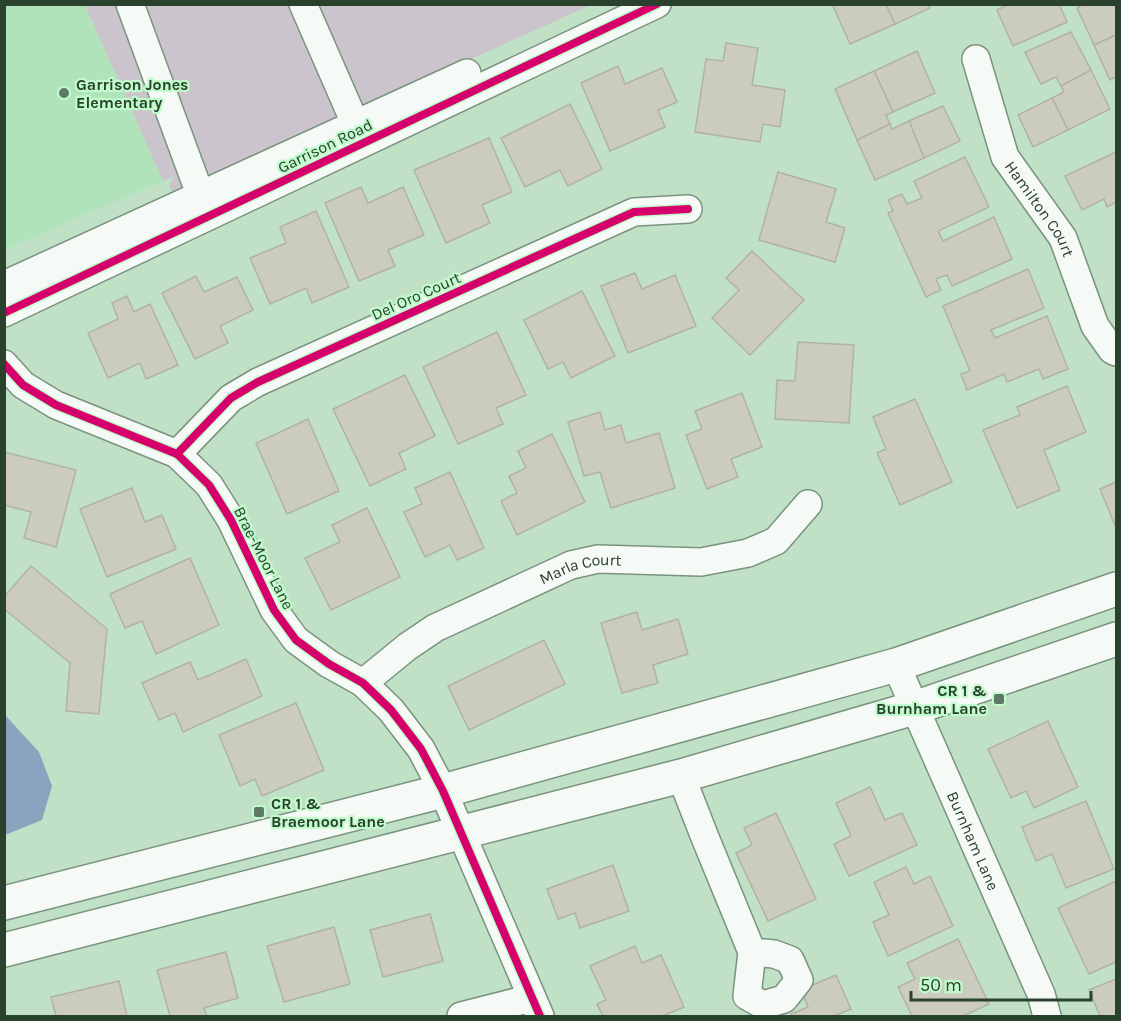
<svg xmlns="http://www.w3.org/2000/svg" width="1121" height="1021" viewBox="0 0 1121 1021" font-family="Karla,sans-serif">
<rect width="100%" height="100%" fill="#c0e1c6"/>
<!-- built -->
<polygon fill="#b0e3ba" points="5,5 85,5 163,181 5,249"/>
<!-- green -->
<polygon fill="#ccc4cc" points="85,5 591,5 173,193 169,186 174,176 163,181"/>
<!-- water -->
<polygon fill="#8ca3c0" points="5,715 39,752 52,786 42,820 5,835"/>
<!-- building -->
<g fill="#ccccbe" stroke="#b1b2a4" stroke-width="1.5">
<polygon points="832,4 886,4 895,24 850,44"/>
<polygon points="886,4 928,4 930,8 895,24"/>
<polygon points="1009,4 1059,4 1067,22 1013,46 997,10"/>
<polygon points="1084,4 1116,4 1116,35 1094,45 1077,8"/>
<polygon points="1071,32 1091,70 1061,86 1056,77 1041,84 1025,52"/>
<polygon points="1116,35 1116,77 1110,80 1094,45"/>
<polygon points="726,43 758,48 752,85 785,90 780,127 763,124 760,142 695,132 706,59 723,61"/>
<polygon points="917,51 935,93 893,112 874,71"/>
<polygon points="618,66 625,84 662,68 677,102 658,110 665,127 610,151 581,83"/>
<polygon points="1091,70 1110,109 1068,130 1052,98 1064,92 1061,86"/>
<polygon points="874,71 893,112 886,115 890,124 857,140 835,89"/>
<polygon points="1052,98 1068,130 1033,147 1018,115"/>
<polygon points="570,104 602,169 568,186 560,170 525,187 501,138"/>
<polygon points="943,106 960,141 924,158 909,121"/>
<polygon points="909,121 924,158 875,180 857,140 890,124 892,129"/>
<polygon points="489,138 512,192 482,205 490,223 446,243 414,170"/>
<polygon points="1116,152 1116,202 1107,207 1104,199 1082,210 1065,176"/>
<polygon points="965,157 989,207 938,231 943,241 994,217 1012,259 952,286 947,275 936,279 941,290 926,297 888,213 893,211 888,200 902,194 907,204 922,198 914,181"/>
<polygon points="778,172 836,189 826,222 845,228 835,262 759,240"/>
<polygon points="361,187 368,203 403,187 424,235 388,250 395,266 359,281 325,203"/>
<polygon points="316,211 349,287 312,303 306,288 270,304 250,258 286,243 280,227"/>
<polygon points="752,251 804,300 750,355 712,318 739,290 726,278"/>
<polygon points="1028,269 1044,308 991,330 995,338 1047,316 1068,369 1043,379 1039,369 1007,382 1004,374 967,390 961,374 970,371 943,306"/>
<polygon points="635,273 642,289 675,275 696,326 628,353 601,286"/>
<polygon points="196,276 204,292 237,277 253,310 220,326 228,343 195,359 162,293"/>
<polygon points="582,291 615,356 571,378 563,362 548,369 524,320"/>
<polygon points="127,296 134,312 150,304 178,365 146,379 140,363 108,378 88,333 118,319 112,303"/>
<polygon points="497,332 526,395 496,408 503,424 458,444 423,367"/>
<polygon points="798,342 854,345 849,423 775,419 777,380 795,381"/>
<polygon points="405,375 435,436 399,453 406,469 370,486 333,409"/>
<polygon points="1067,386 1086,432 1044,450 1060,490 1017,508 983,430 1020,415 1017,407"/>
<polygon points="742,393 762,447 731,459 738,477 707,489 686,435 702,429 695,411"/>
<polygon points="915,399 952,482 900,505 877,453 886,449 873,417"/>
<polygon points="600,412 605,430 621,425 626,443 659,433 675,488 611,508 600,472 584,476 568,422"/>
<polygon points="308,419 339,491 287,514 256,443"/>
<polygon points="552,434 585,502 517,535 501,501 517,493 509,476 526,468 518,451"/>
<polygon points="4,452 76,470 56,547 24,538 31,512 4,505"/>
<polygon points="450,472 484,548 457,560 450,545 425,557 404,512 422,504 415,488"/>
<polygon points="1116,482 1116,528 1100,489"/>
<polygon points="132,488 145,522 162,515 176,549 107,577 80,509"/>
<polygon points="367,508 400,577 331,610 305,558 340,542 332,525"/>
<polygon points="190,558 219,625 156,654 142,621 125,628 110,594"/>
<polygon points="31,566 107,629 99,714 66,711 70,663 4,609 4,597"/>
<polygon points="637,612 642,630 678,619 688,654 653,665 658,683 622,693 601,623"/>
<polygon points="544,640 565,684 469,730 448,686"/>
<polygon points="246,659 262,696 183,732 175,713 159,720 142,683 190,662 198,680"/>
<polygon points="296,703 324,770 262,796 255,779 240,786 219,735"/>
<polygon points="1048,721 1078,787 1034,808 1026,791 1011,798 988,749"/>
<polygon points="870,787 885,820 902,813 917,845 849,876 834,844 851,836 836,803"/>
<polygon points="1086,801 1114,869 1066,888 1052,854 1036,861 1022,827"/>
<polygon points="776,813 816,899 768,921 736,853 752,845 744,828"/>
<polygon points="613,865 629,911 580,928 575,913 558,919 547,889"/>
<polygon points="906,867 914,884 930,876 953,926 888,956 873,922 889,915 874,882"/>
<polygon points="1116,881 1116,962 1089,974 1058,908"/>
<polygon points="430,914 443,961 383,977 370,930"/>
<polygon points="334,927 350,984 284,1002 267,946"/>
<polygon points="958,939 989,1004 963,1016 912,1016 898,987 915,979 907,963"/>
<polygon points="635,946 642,963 661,955 684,1007 663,1016 603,1016 597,1004 606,1000 590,966"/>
<polygon points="226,952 238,998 204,1008 207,1016 170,1016 157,970"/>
<polygon points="836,975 851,1009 834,1016 792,1016 791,1014 808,1007 801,990"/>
<polygon points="1116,979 1116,1016 1100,1016 1089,990"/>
<polygon points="119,981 127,1016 56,1016 51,997"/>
</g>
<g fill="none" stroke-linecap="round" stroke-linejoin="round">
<defs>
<g id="minor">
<polyline points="130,4 200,194"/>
<polyline points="303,4 355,123"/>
<path id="s1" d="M976,59L1005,157L1063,238L1095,326L1112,350L1116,352"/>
<polyline points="4,285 467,73"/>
<polyline points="4,313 657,4"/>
<polyline points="4,364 23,385 56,405 177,454 209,485 231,520 274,610 296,640 329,664 363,683 391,710 421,749 443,791 540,1016"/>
<polyline points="177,454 231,398 258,382 634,212 688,209"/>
<path id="s2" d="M896,665L1041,994L1047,1016"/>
<path id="s3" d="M363,683L407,647L435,628L571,565L598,559L701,562L748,553L776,541L808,504"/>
<polyline points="681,776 704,835 752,952 747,996 763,1005 784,999 799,980 790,960 774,954 752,952"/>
<polyline points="461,1016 532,998"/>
</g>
<g id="major">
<polyline points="4,903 443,791 896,665 1116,589"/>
<polyline points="4,950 681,776 914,708 1116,639"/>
</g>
</defs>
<!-- minor casing -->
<use href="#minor" stroke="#7a937f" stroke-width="30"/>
<!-- major casing -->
<use href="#major" stroke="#7a937f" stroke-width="36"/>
<!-- minor -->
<use href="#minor" stroke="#f6faf6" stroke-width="27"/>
<!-- major -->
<use href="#major" stroke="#f6faf6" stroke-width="33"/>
<defs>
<g id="cycleway">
<polyline points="4,313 657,4"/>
<polyline points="4,364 23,385 56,405 177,454 209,485 231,520 274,610 296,640 329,664 363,683 391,710 421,749 443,791 540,1016"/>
<polyline points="177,454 231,398 258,382 634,212 688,209"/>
</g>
</defs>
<!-- cycleway casing -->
<use href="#cycleway" stroke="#c0fbcb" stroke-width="11"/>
<!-- cycleway -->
<use href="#cycleway" stroke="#d6006c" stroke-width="8"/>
</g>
<!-- markers -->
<g fill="#5e7963" stroke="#c0fbcb" stroke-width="2">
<circle cx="64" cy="93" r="6"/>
<rect x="993" y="693" width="12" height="12" rx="3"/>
<rect x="253" y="806" width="12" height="12" rx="3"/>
</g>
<g text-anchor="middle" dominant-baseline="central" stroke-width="4.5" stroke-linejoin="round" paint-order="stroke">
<!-- poi labels -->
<g font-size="16" font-weight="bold" fill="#2a412e" stroke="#c0fbcb" text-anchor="start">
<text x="76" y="84">Garrison Jones<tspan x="76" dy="18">Elementary</tspan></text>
<text x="987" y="690" text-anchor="end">CR 1 &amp;<tspan x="987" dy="18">Burnham Lane</tspan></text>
<text x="271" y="803">CR 1 &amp;<tspan x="271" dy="18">Braemoor Lane</tspan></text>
</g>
<!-- street labels -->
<g font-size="16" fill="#2a412e" stroke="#c0fbcb">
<text transform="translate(325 146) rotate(-26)">Garrison Road</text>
<text stroke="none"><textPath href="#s1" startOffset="165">Hamilton Court</textPath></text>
<text transform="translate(416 296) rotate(-24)">Del Oro Court</text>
<text transform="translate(264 558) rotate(63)">Brae-Moor Lane</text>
<text stroke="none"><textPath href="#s3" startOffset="249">Marla Court</textPath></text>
<text stroke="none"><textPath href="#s2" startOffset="192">Burnham Lane</textPath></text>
</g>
</g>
<!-- border -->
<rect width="1121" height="1021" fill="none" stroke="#2a412e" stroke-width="12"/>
<!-- scale -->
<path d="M911 991v9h180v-9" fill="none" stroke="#2a412e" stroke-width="3"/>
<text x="920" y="991" font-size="18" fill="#2a412e" stroke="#c0fbcb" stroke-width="4.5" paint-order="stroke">50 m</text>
</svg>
